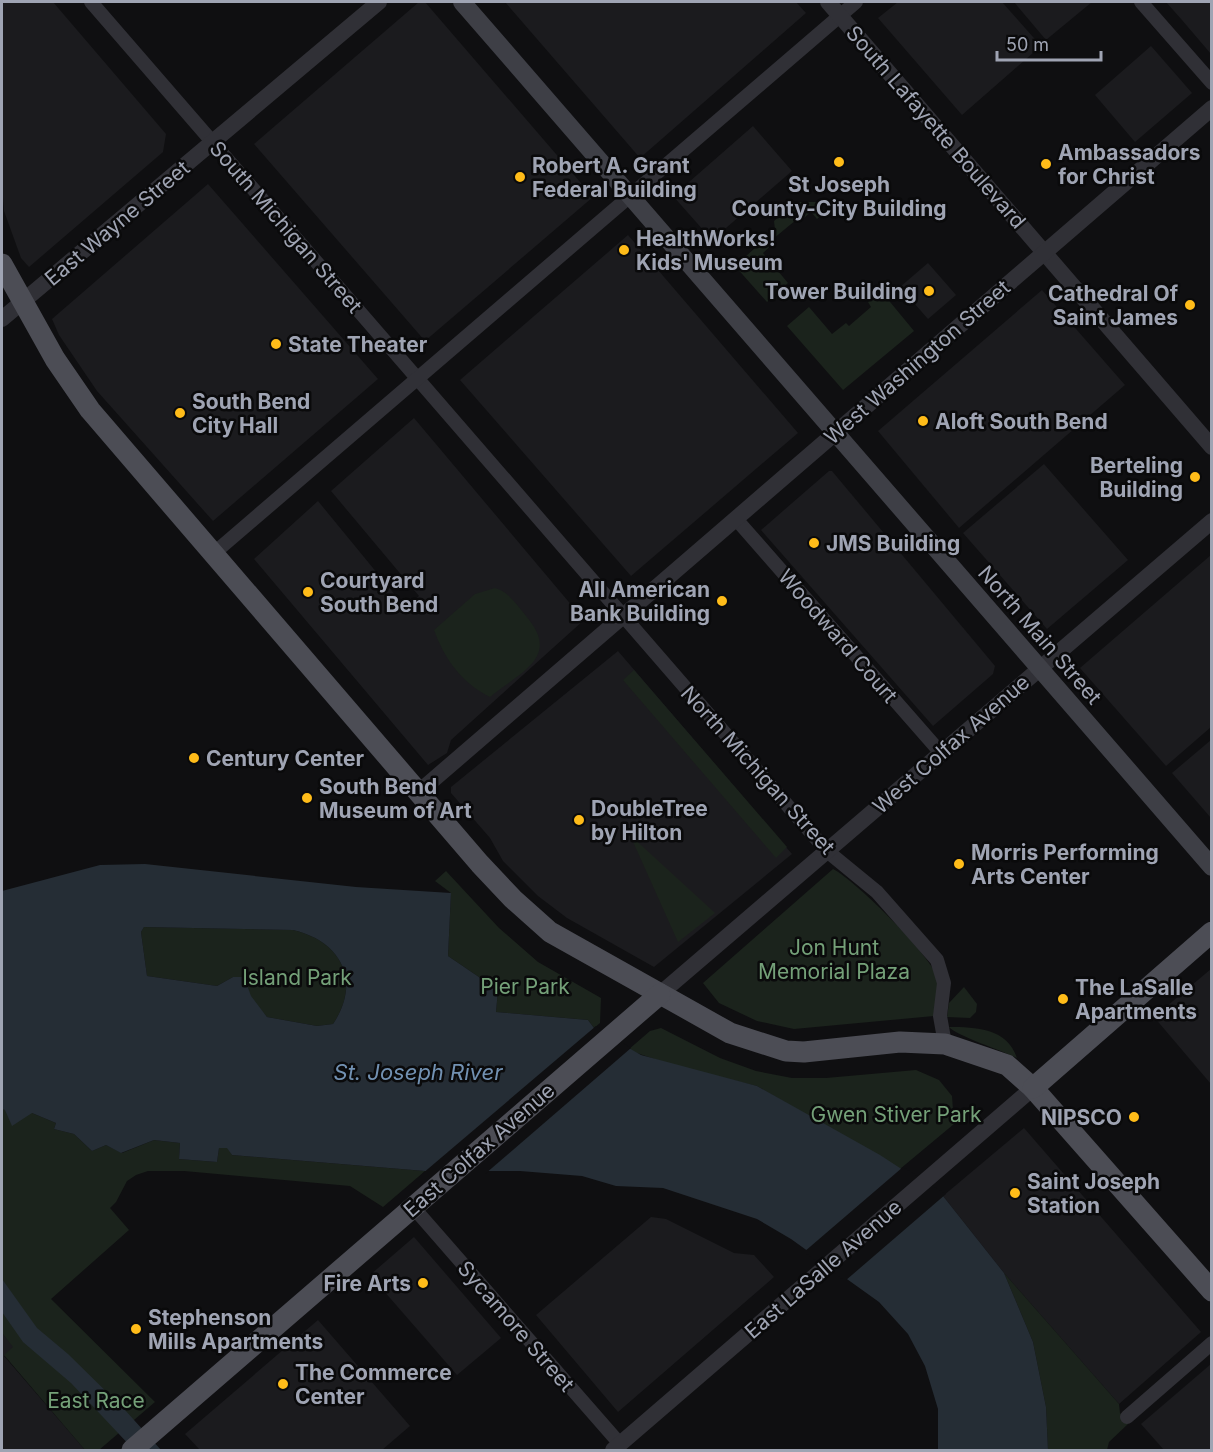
<svg xmlns="http://www.w3.org/2000/svg" width="1213" height="1452" viewBox="0 0 1213 1452" font-family="Inter,sans-serif">
<rect width="100%" height="100%" fill="#0f0f11"/>
<!-- built -->
<g fill="#1b1b1e">
<polygon points="2,2 53,2 166,134 163,152 29,267 21,258 4,211 2,186"/>
<polygon points="419,2 425,2 593,197 425,341 254,144"/>
<polygon points="505,2 796,2 806,13 640,158"/>
<polygon points="898,2 1002,2 1041,46 962,115 878,18"/>
<polygon points="1014,2 1092,2 1046,40"/>
<polygon points="1166,2 1211,2 1211,54 1182,20"/>
<polygon points="1151,46 1192,93 1135,142 1095,95"/>
<polygon points="753,126 792,171 712,240 673,196"/>
<polygon points="208,184 378,379 213,521 97,391 59,335 52,319"/>
<polygon points="628,235 798,433 631,576 460,380"/>
<polygon points="928,263 956,295 928,319 900,287"/>
<polygon points="1042,290 1125,385 959,528 878,431"/>
<polygon points="414,418 584,620 451,740 447,753 428,765 254,559 318,501 405,607 419,596 331,491"/>
<polygon points="1044,464 1128,560 1047,629 963,533"/>
<polygon points="829,471 832,471 995,666 993,674 933,726 761,530"/>
<polygon points="1211,555 1211,727 1166,766 1080,668"/>
<polygon points="618,651 792,854 654,967 567,918 538,896 503,861 490,838 451,793 451,787"/>
<polygon points="1211,740 1211,818 1172,773"/>
<polygon points="1211,969 1211,1084 1154,1017"/>
<polygon points="1024,1128 1201,1332 1119,1404 1004,1273 943,1196"/>
<polygon points="651,1217 666,1219 734,1253 754,1255 774,1277 618,1412 536,1315"/>
<polygon points="414,1237 501,1338 457,1375 370,1275"/>
<polygon points="318,1320 410,1426 382,1450 200,1450 185,1434"/>
<polygon points="2,1333 14,1347 4,1356 85,1450 2,1450"/>
<polygon points="1211,1364 1211,1450 1164,1450 1141,1424"/>
</g>
<!-- green -->
<g fill="#1b231c">
<polygon points="795,202 816,202 825,212 817,219 811,212 798,223 796,220 773,239 775,242 763,253 788,283 767,302 735,266 775,230 774,221"/>
<polygon points="881,291 914,331 843,390 787,326 809,307 832,334 846,323 849,326 871,307 868,302"/>
<path d="M495,588C509,592 517,605 526,616C561,657 522,671 490,697C462,683 445,660 434,630L475,594Z"/>
<polygon points="634,670 787,847 776,858 623,680"/>
<polygon points="630,835 715,913 678,942"/>
<path d="M833,869C855,880 938,961 940,984C941,994 936,1006 934,1016L794,1029L757,1021L719,1003L703,983Z"/>
<polygon points="446,871 499,928 538,962 601,998 600,1023 594,1028 588,1020 496,1012 498,990 448,956 451,893 435,881"/>
<path d="M144,927L293,930C341,941 362,981 333,1024L317,1026L267,1017L233,977L217,986L147,976L141,932Z"/>
<polygon points="964,987 977,1004 976,1012 970,1018 947,1017 949,1003"/>
<path d="M949,1027C976,1027 1007,1028 1017,1058C1003,1051 955,1035 949,1027Z"/>
<polygon points="661,1028 720,1058 756,1071 792,1078 826,1078 916,1070 939,1080 952,1096 954,1124 900,1169 757,1086 678,1067 628,1050 650,1031"/>
<polygon points="2,1109 32,1113 56,1123 54,1129 74,1134 92,1151 106,1145 122,1153 154,1140 180,1143 179,1159 217,1162 219,1148 228,1148 232,1155 425,1171 383,1207 350,1186 184,1171 148,1171 136,1175 127,1181 116,1202 110,1208 129,1230 51,1299 155,1402 99,1450 85,1450 4,1355 13,1347 2,1333"/>
<polygon points="1004,1273 1119,1404 1120,1413 1128,1424 1109,1442 1107,1450 1048,1450 1046,1407 1033,1342"/>
</g>
<!-- water -->
<g fill="#252d35" fill-rule="evenodd">
<path d="M145,864L356,887L451,893L448,956L498,990L496,1012L588,1020L594,1028L641,1055L757,1086L880,1155L943,1196L1004,1273L1033,1342L1046,1407L1048,1450H938V1409L925,1366L908,1334L879,1302L791,1239L757,1219L663,1188L616,1186L582,1176L520,1171H425L232,1155L227,1148H219L217,1162L179,1159L180,1143L154,1140L121,1153L106,1145L92,1151L74,1134L54,1129L56,1123L32,1113L12,1126L5,1110L2,1109V891L100,865ZM144,927L293,930C341,941 362,981 333,1024L317,1026L267,1017L251,996L244,977H233L217,986L147,976L141,932Z"/>
<polygon points="2,1279 37,1328 68,1354 125,1410 161,1450 134,1450 71,1383 23,1342 2,1312"/>
</g>
<!-- pier -->
<g fill="#0f0f11">
<polygon points="596,1026 631,1048 485,1174 422,1174"/>
<polygon points="903,1167 946,1194 845,1281 804,1252"/>
</g>
<g fill="none" stroke-linecap="round" stroke-linejoin="round">
<!-- minor -->
<g stroke="#303036" stroke-width="14">
<polyline points="91,2 827,851 877,892 937,960 944,983 940,1016 945,1044"/>
<polyline points="1141,2 1212,83"/>
<polyline points="736,519 941,753"/>
<polyline points="213,554 856,2"/>
<polyline points="413,1207 620,1444"/>
<polyline points="1127,1417 1212,1343"/>
</g>
<!-- tertiary -->
<g stroke="#303036" stroke-width="16">
<polyline points="828,2 1212,447"/>
<polyline points="2,319 379,2"/>
<polyline points="419,792 1212,108"/>
<polyline points="660,994 1212,521"/>
<polyline points="613,1450 1033,1088"/>
</g>
<!-- secondary -->
<polyline stroke="#3e3f46" stroke-width="18" points="462,2 1212,867"/>
<!-- primary -->
<g stroke="#4c4d55" stroke-width="21">
<polyline points="2,264 55,359 90,410 480,864 513,899 550,932 730,1033 786,1051 804,1052 900,1042 945,1044 1007,1065 1033,1088 1212,1291"/>
<polyline points="1033,1088 1212,932"/>
<polyline points="132,1450 660,994"/>
</g>
</g>
<!-- markers -->
<g fill="#ffbc19" stroke="#0a0a0b" stroke-width="2">
<circle cx="839" cy="162" r="6"/>
<circle cx="1046" cy="164" r="6"/>
<circle cx="520" cy="177" r="6"/>
<circle cx="624" cy="250" r="6"/>
<circle cx="929" cy="291" r="6"/>
<circle cx="1190" cy="305" r="6"/>
<circle cx="276" cy="344" r="6"/>
<circle cx="180" cy="413" r="6"/>
<circle cx="923" cy="421" r="6"/>
<circle cx="1195" cy="477" r="6"/>
<circle cx="814" cy="543" r="6"/>
<circle cx="308" cy="592" r="6"/>
<circle cx="722" cy="601" r="6"/>
<circle cx="194" cy="758" r="6"/>
<circle cx="307" cy="798" r="6"/>
<circle cx="579" cy="820" r="6"/>
<circle cx="959" cy="864" r="6"/>
<circle cx="1063" cy="999" r="6"/>
<circle cx="1134" cy="1117" r="6"/>
<circle cx="1015" cy="1193" r="6"/>
<circle cx="423" cy="1283" r="6"/>
<circle cx="136" cy="1329" r="6"/>
<circle cx="283" cy="1384" r="6"/>
</g>
<g text-anchor="middle" dominant-baseline="central" stroke-width="5" stroke-linejoin="round" paint-order="stroke">
<!-- street labels -->
<g font-size="21" fill="#9fa4b3" stroke="#0a0a0b">
<text transform="translate(936 127) rotate(49)">South Lafayette Boulevard</text>
<text transform="translate(117 223) rotate(-40)">East Wayne Street</text>
<text transform="translate(286 227) rotate(49)">South Michigan Street</text>
<text transform="translate(917 362) rotate(-41)">West Washington Street</text>
<text transform="translate(1040 635) rotate(49)">North Main Street</text>
<text transform="translate(838 636) rotate(49)">Woodward Court</text>
<text transform="translate(951 744) rotate(-41)">West Colfax Avenue</text>
<text transform="translate(758 770) rotate(48)">North Michigan Street</text>
<text transform="translate(479 1150) rotate(-41)">East Colfax Avenue</text>
<text transform="translate(823 1269) rotate(-41)">East LaSalle Avenue</text>
<text transform="translate(516 1326) rotate(49)">Sycamore Street</text>
</g>
<!-- poi labels -->
<g font-size="21" font-weight="bold" fill="#9fa4b3" stroke="#0a0a0b" text-anchor="start">
<text x="1058" y="152">Ambassadors<tspan x="1058" dy="24">for Christ</tspan></text>
<text x="532" y="165">Robert A. Grant<tspan x="532" dy="24">Federal Building</tspan></text>
<text x="839" y="184" text-anchor="middle">St Joseph<tspan x="839" dy="24">County-City Building</tspan></text>
<text x="636" y="238">HealthWorks!<tspan x="636" dy="24">Kids' Museum</tspan></text>
<text x="917" y="291" text-anchor="end">Tower Building</text>
<text x="1178" y="293" text-anchor="end">Cathedral Of<tspan x="1178" dy="24">Saint James</tspan></text>
<text x="288" y="344">State Theater</text>
<text x="192" y="401">South Bend<tspan x="192" dy="24">City Hall</tspan></text>
<text x="935" y="421">Aloft South Bend</text>
<text x="1183" y="465" text-anchor="end">Berteling<tspan x="1183" dy="24">Building</tspan></text>
<text x="826" y="543">JMS Building</text>
<text x="320" y="580">Courtyard<tspan x="320" dy="24">South Bend</tspan></text>
<text x="710" y="589" text-anchor="end">All American<tspan x="710" dy="24">Bank Building</tspan></text>
<text x="206" y="758">Century Center</text>
<text x="319" y="786">South Bend<tspan x="319" dy="24">Museum of Art</tspan></text>
<text x="591" y="808">DoubleTree<tspan x="591" dy="24">by Hilton</tspan></text>
<text x="971" y="852">Morris Performing<tspan x="971" dy="24">Arts Center</tspan></text>
<text x="1075" y="987">The LaSalle<tspan x="1075" dy="24">Apartments</tspan></text>
<text x="1122" y="1117" text-anchor="end">NIPSCO</text>
<text x="1027" y="1181">Saint Joseph<tspan x="1027" dy="24">Station</tspan></text>
<text x="411" y="1283" text-anchor="end">Fire Arts</text>
<text x="148" y="1317">Stephenson<tspan x="148" dy="24">Mills Apartments</tspan></text>
<text x="295" y="1372">The Commerce<tspan x="295" dy="24">Center</tspan></text>
</g>
<!-- park labels -->
<g font-size="21" fill="#74a078" stroke="#0a0a0b">
<text x="834" y="947">Jon Hunt<tspan x="834" dy="24">Memorial Plaza</tspan></text>
<text x="297" y="977">Island Park</text>
<text x="525" y="986">Pier Park</text>
<text x="896" y="1114">Gwen Stiver Park</text>
<text x="96" y="1400">East Race</text>
</g>
<!-- water labels -->
<g font-size="22" font-style="italic" fill="#7291b2" stroke="#0a0a0b">
<text x="418" y="1072">St. Joseph River</text>
</g>
</g>
<!-- border -->
<rect width="1213" height="1452" fill="none" stroke="#9fa4b3" stroke-width="6"/>
<!-- scale -->
<path d="M997 51v9h104v-9" fill="none" stroke="#9fa4b3" stroke-width="3"/>
<text x="1006" y="51" font-size="18" fill="#9fa4b3" stroke="#0a0a0b" stroke-width="4.5" paint-order="stroke">50 m</text>
</svg>
